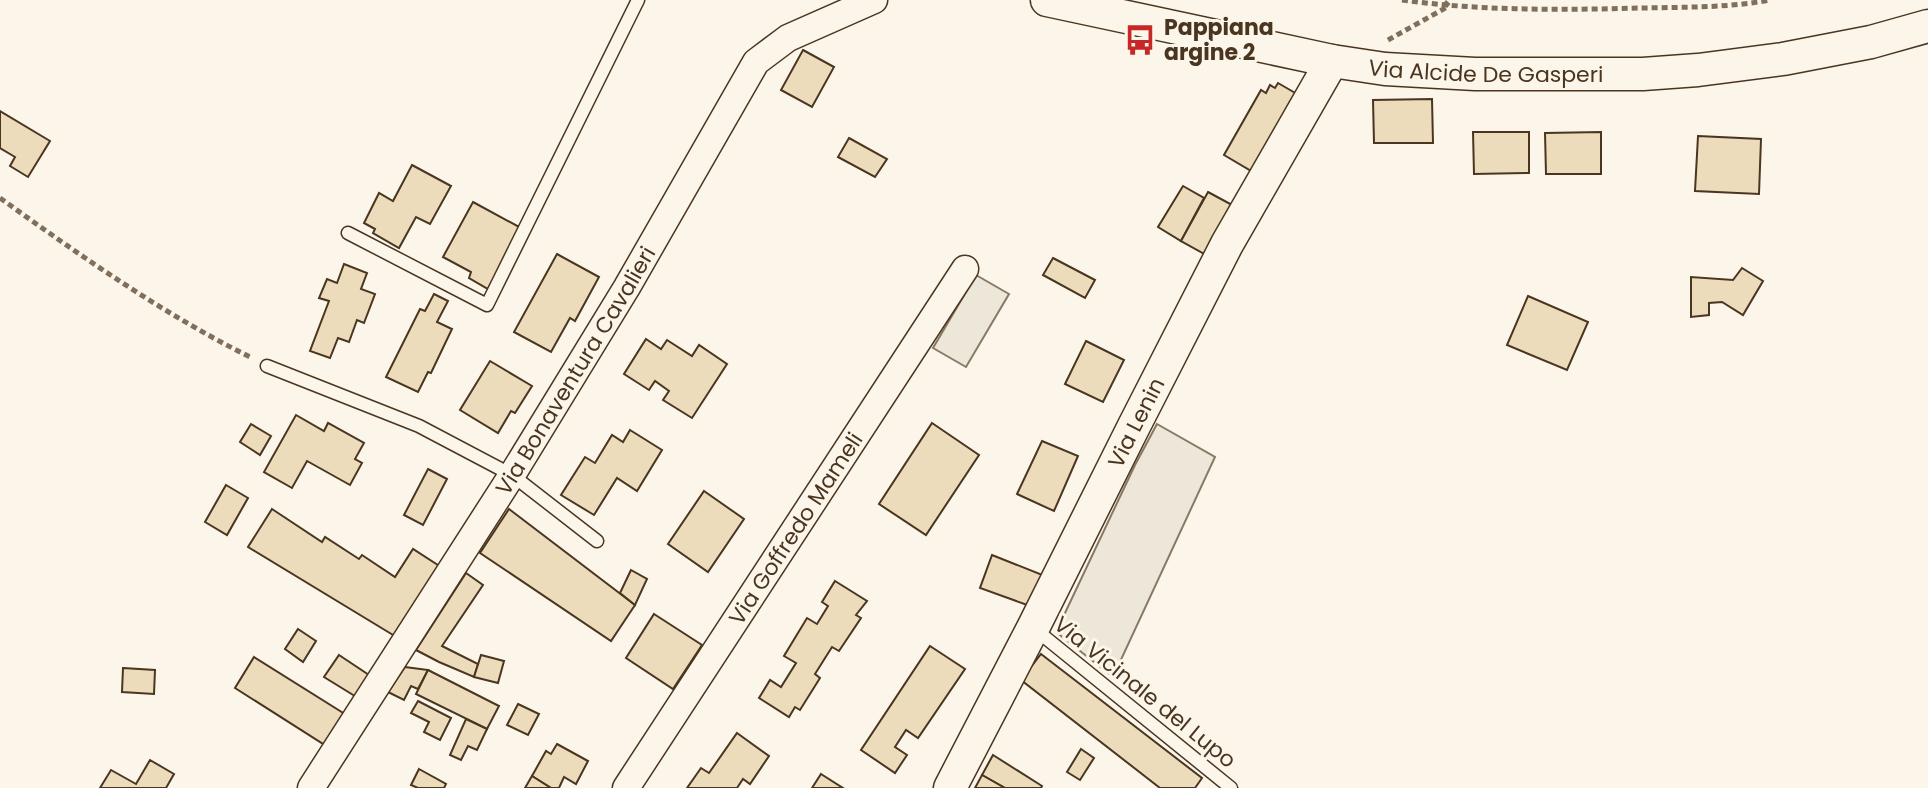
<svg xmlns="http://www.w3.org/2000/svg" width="1928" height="788" viewBox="0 0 1928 788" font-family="Poppins,sans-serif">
<rect width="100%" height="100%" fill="#fbf6e9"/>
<!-- parking -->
<g fill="#ede7d9" stroke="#887966" stroke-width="2">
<polygon points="976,275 1009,294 966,367 933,348"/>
<polygon points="1157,424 1215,457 1113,677 1056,632 1135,465"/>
</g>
<!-- building -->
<g fill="#ecdcbc" stroke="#4a3520" stroke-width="2">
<polygon points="803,50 834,67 812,107 781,90"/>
<polygon points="1278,83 1297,94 1253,172 1224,155 1261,90 1266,93 1270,85 1275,88"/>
<polygon points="1432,99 1433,143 1374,143 1373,100"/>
<polygon points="0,111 50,141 28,177 10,166 15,157 0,148"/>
<polygon points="1473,132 1529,132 1529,173 1474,174"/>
<polygon points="1601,132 1601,174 1546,174 1545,133"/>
<polygon points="1698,136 1761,139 1759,194 1695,191"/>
<polygon points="849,138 887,159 875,177 838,157"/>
<polygon points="412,165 451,186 430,224 416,217 399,248 373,233 375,229 364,223 379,193 393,201"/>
<polygon points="1183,186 1204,198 1181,241 1158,227"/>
<polygon points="1208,192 1234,206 1208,256 1181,241"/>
<polygon points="473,202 521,228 488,289 469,278 471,272 443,257"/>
<polygon points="557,254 599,277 575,321 570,318 551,352 514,332"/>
<polygon points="1053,258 1095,280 1085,298 1043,275"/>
<polygon points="344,264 367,273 361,289 375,294 364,323 357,320 349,342 338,338 330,358 310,351 329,301 319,298 327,279 337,283"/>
<polygon points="1742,268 1763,281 1743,315 1722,302 1709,303 1709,315 1691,317 1691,277 1733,280"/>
<polygon points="434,294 448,301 437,322 452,329 431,373 428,372 418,392 386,377 420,309 425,311"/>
<polygon points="1528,296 1588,322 1567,370 1507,345"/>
<polygon points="646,339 661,349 667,340 692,356 699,345 727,364 692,418 663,400 669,391 655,381 649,390 624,374"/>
<polygon points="1086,341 1124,360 1103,402 1065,384"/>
<polygon points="490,361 532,386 515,413 511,411 498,433 460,410"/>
<polygon points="296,415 324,431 328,423 364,443 355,459 362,463 350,485 307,461 292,488 264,472"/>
<polygon points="932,423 979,455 926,535 879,504"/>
<polygon points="251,424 271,436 260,455 240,442"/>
<polygon points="630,430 662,450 637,491 617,478 594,515 561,495 585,457 595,463 612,435 623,442"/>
<polygon points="1042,441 1078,456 1054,511 1017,494"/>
<polygon points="428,469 447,479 423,525 404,515"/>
<polygon points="226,485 248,498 227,535 205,522"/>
<polygon points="704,491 744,519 708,572 668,544"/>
<polygon points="272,509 322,542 325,537 359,559 362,555 395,577 413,549 444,569 398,638 248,547"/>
<polygon points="509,509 635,605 611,641 480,553"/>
<polygon points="992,555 1045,576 1030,606 980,588"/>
<polygon points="631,570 647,579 635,605 620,593"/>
<polygon points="466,573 483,585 442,646 478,664 474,677 439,662 416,650"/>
<polygon points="835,581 867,601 856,615 861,618 839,651 832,647 815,674 820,678 800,710 795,707 789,717 759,698 770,680 781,687 796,663 784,656 807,618 817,624 828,606 822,602"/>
<polygon points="654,614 702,645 673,689 626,658"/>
<polygon points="298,629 316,641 303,662 285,649"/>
<polygon points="930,646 965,669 918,738 906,730 895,747 907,755 895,773 861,750"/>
<polygon points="1041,654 1202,778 1195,788 1160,788 1021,680"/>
<polygon points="339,655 372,677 358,698 324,677"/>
<polygon points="481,655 504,661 498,683 474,677"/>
<polygon points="254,657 348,716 328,747 235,688"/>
<polygon points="405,667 428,670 418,689 411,686 404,700 388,692"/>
<polygon points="123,668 155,670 154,694 122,692"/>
<polygon points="428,670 499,706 487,729 416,694"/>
<polygon points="418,701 451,718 440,740 424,732 429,722 411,713"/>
<polygon points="518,704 539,714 528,735 507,725"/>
<polygon points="466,719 487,729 477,750 468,746 461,760 450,755"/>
<polygon points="737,733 769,756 750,784 743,779 737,788 687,788 701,768 709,773"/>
<polygon points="557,744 588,761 576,784 564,777 559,788 551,788 532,776 546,751 551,754"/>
<polygon points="1081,749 1094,758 1080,780 1067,772"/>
<polygon points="993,755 1042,786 1041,788 1005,788 982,775"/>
<polygon points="150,760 174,774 166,788 100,788 111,770 136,784"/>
<polygon points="419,769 446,784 444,788 418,788 411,785"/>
<polygon points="821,774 843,788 812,788"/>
<polygon points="982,775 1005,788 975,788"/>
<polygon points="532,776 551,788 525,788"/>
</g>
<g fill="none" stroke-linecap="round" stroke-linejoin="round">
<defs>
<g id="service">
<polyline points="348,233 487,305 638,0"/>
<polyline points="267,366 419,426 512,475 597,541"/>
<polyline points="1036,630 1231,788"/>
</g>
<g id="minor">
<path id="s1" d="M311,788L512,475L627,287L756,62L788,38L874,0"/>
<path id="s2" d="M626,788L965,269"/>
</g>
<g id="tertiary">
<path id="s3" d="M1047,0L1332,61L1385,69L1475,74H1643L1698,70L1783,59L1871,42L1928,26"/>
<path id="s4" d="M950,788L1033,628L1134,426L1227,244L1332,61"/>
</g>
</defs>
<!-- service casing -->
<use href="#service" stroke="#4a3520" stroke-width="15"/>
<!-- minor casing -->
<use href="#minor" stroke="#4a3520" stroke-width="29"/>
<!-- tertiary casing -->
<use href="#tertiary" stroke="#4a3520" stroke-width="35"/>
<!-- path -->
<g stroke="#7f6f5c" stroke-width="5" stroke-dasharray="6 4" stroke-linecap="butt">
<path d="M1402,0C1481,11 1563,10 1642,8C1685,7 1728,8 1770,0"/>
<polyline points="1388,40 1449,6 1442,0"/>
<path d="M0,198C81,256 163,314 252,358"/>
</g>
<!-- service -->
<use href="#service" stroke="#fbf6e9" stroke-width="12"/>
<!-- minor -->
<use href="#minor" stroke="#fbf6e9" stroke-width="26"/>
<!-- tertiary -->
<use href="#tertiary" stroke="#fbf6e9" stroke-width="32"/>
</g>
<!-- icons -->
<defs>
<symbol id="bus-bare" viewBox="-9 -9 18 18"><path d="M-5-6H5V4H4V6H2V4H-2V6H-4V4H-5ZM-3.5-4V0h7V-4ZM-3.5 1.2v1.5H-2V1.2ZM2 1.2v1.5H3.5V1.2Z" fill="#c62828" stroke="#fbf6e9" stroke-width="2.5" paint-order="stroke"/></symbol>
</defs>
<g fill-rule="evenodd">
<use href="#bus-bare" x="1118" y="18" width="44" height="44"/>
</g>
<g text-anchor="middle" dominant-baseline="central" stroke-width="6" stroke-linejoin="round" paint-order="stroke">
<!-- poi labels -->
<g font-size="22" font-weight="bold" fill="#4a3520" stroke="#fbf6e9" text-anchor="start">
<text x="1164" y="27">Pappiana<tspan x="1164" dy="25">argine 2</tspan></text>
</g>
<!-- street labels -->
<g font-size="22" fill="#4a3520" stroke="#fbf6e9">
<text stroke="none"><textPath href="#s3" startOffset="446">Via Alcide De Gasperi</textPath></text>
<text stroke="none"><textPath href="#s1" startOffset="494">Via Bonaventura Cavalieri</textPath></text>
<text stroke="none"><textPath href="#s4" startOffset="410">Via Lenin</textPath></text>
<text stroke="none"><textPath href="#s2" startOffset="310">Via Goffredo Mameli</textPath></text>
<text transform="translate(1145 692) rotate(39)">Via Vicinale del Lupo</text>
</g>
</g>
</svg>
